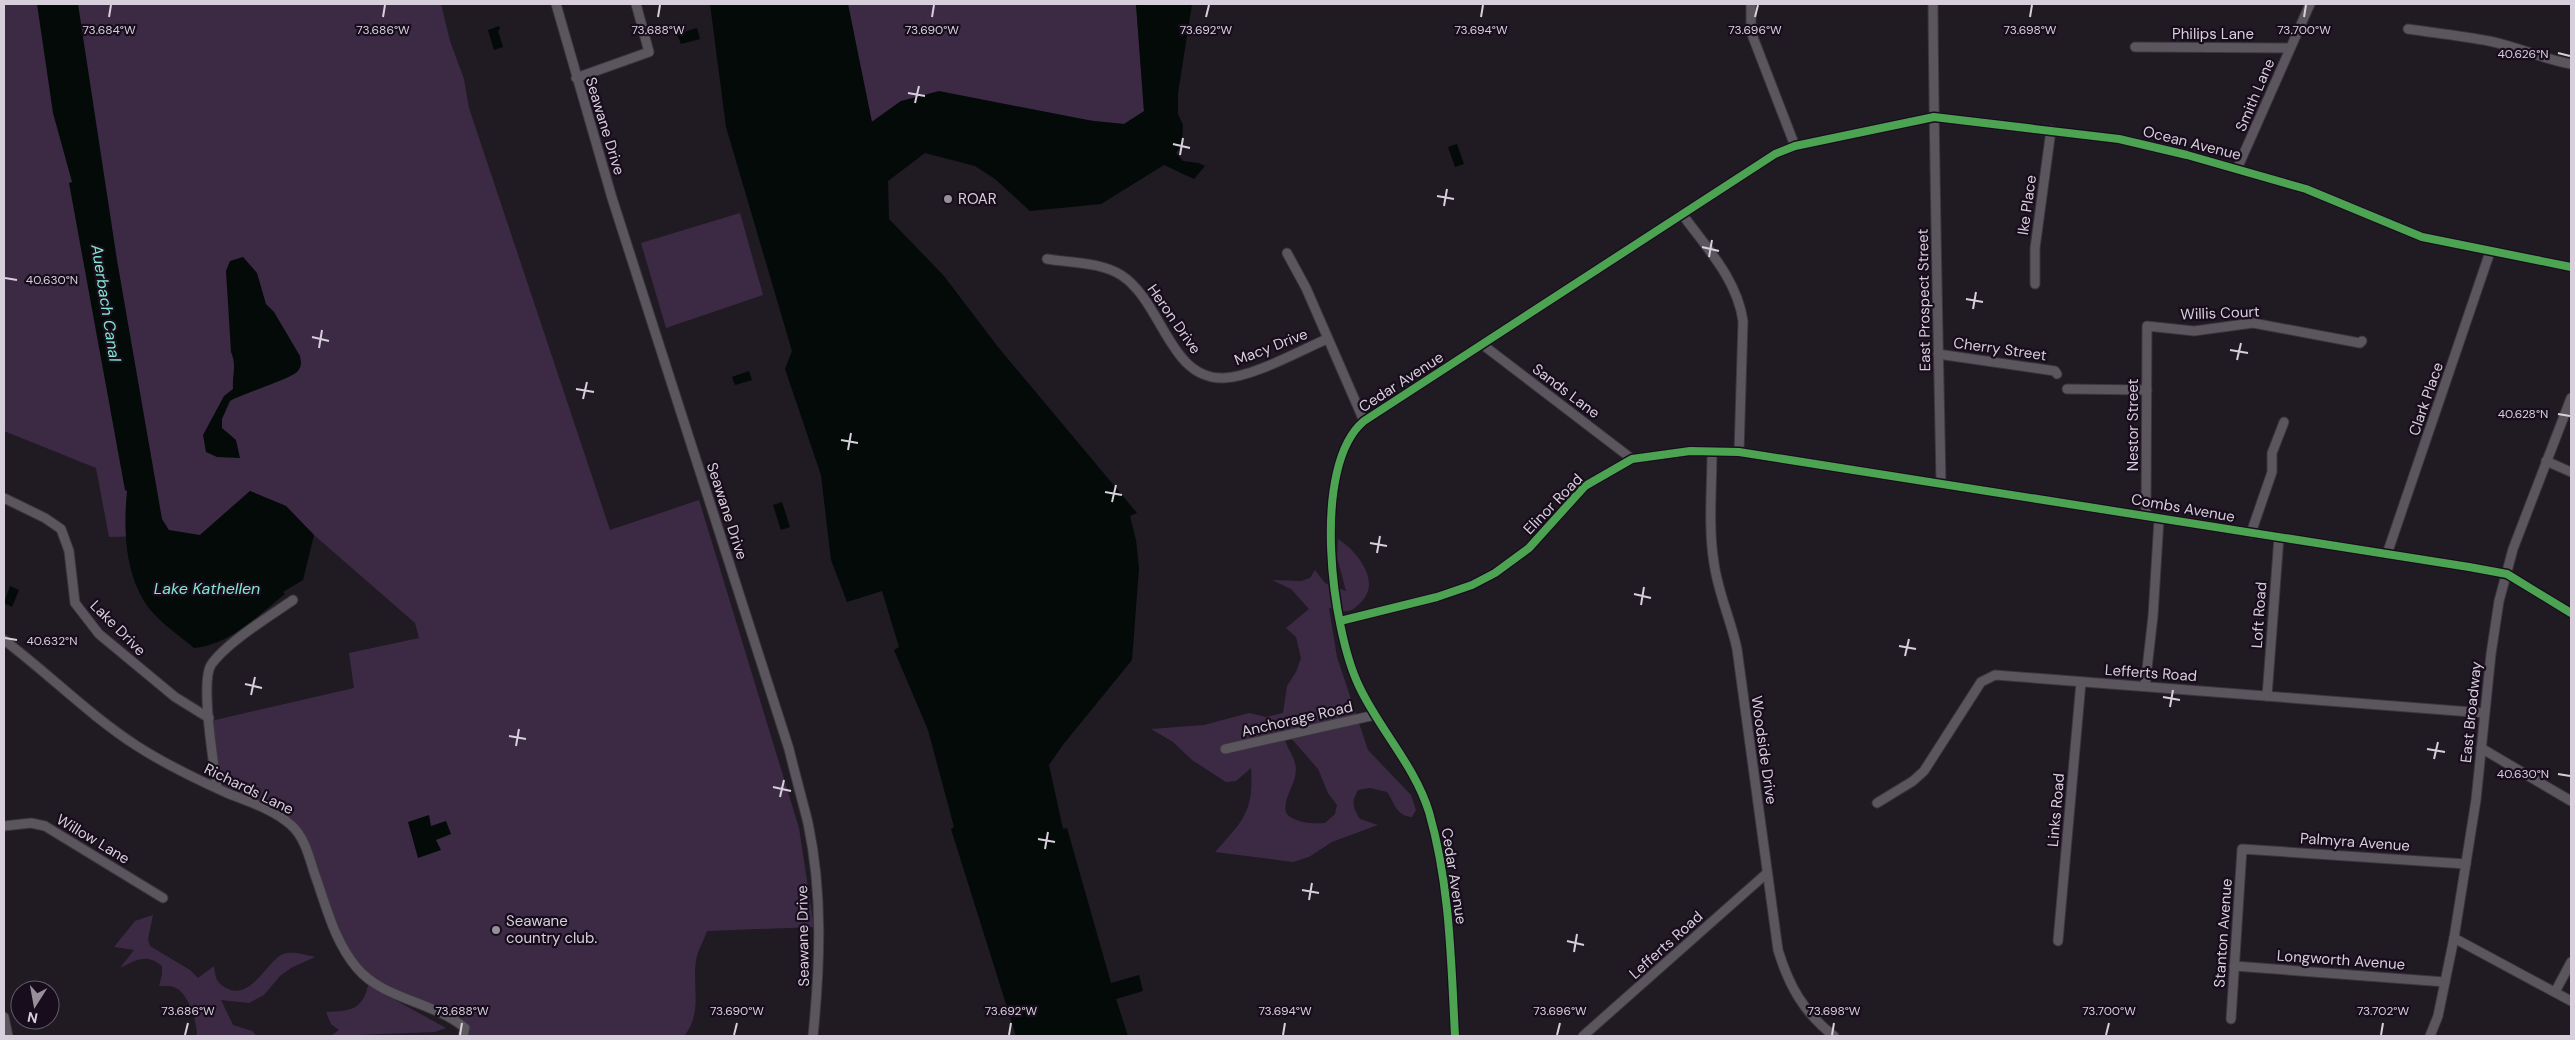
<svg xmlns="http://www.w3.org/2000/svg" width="2575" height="1040" viewBox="0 0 2575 1040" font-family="'DM Sans',sans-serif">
<rect width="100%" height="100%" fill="#201a23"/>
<!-- green -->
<g fill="#3c2a45" fill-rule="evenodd">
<path d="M4,4H441L450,41L464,79L469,108L610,530L699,500L799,828L814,927L707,931C704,940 698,950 696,960C692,985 703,1014 684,1036H465L457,1022L363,979L335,939L303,840L288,821L218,787L211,721L354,688L349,653L419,638L415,623L314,535L286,506L250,491L200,535L109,537L96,468L4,431Z"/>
<polygon points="848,4 1136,4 1144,112 1124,124 901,101 871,122"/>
<polygon points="740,213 763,295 666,328 641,243"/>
<path d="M1338,539C1357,551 1382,582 1361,602C1357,606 1354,610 1348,611C1342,612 1335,609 1329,608L1337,657L1368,750L1411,795L1416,810L1412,817C1396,816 1395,803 1387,792L1370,788L1358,790C1351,802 1353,808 1360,819L1378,825L1332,842L1309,857L1293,862L1215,852C1243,821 1254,812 1251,768L1236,781L1226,782L1192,760L1173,742L1151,729L1204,725L1249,713L1266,717L1283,713L1287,686L1296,672L1301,658L1296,637L1286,628L1309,609L1291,589L1272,580L1301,581L1310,578L1315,570L1325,583L1346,591L1337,557ZM1284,730L1318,769L1328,793L1337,805L1335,814L1325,823C1313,824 1294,823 1286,813C1282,795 1300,782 1295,763C1292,751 1283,744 1284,730Z"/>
<path d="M153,915L148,939L150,946L190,970L198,978L214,966C215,976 216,983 226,988C250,1001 264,966 281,955C290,950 305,955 315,957L291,968L280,976L264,995L249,1003L221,1000L233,1025L252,1031L257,1036H197C197,1023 190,998 178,989C172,985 165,986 159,986L162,975V966C147,953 136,960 120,968L134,950L114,947L135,921Z"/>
<path d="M368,985L446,1028L435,1032L331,1036L339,1030L331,1024L326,1012C348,1011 363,1011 368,985Z"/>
</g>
<!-- water -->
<g fill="#030a08">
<path d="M37,4H78L117,260L162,519L169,530L200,535L250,491L286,506L314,535L303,580L283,592L285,594C258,615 230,645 194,648C181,637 165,626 153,613C125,581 123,531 127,491L125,490L69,183L72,182L53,113Z"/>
<polygon points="710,4 848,4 872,122 901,101 939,91 1093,121 1124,124 1144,111 1136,4 1192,4 1178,93 1178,114 1183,125 1182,144 1176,153 1183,161 1198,163 1205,166 1194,179 1164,165 1101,204 1030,211 995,179 975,166 925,153 888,181 889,219 944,276 998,347 1137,513 1130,516 1136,540 1139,568 1132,660 1062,746 1049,765 1063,829 1067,828 1111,983 1139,975 1143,991 1116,999 1128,1036 1016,1036 951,829 954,827 928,730 894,650 899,647 882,591 847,602 831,560 821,475 785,369 792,351 726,127"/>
<polygon points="499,26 500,29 498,31 503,47 494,50 488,30"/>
<polygon points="697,28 700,39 681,44 677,34"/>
<polygon points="1457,144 1464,164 1455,167 1448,147"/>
<path d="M243,257L257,273L266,304L274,312L300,356C301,362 302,366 298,371C291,379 244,393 230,401L222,419V428L236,440L240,458L217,457L206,452L203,435L224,396L233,389C232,374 237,366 231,352L226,271L230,261Z"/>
<polygon points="749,371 752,380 735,385 732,377"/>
<polygon points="782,502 790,527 781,530 773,505"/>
<polygon points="10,586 19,590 12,607 4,603"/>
<polygon points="429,815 431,826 446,821 451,834 436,840 441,850 418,858 408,822"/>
</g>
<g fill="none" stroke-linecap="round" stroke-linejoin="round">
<defs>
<g id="street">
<path d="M556,4L612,198L789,749C795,774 802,799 808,823C823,894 820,965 813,1036"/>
<polyline points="1751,4 1751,32 1795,146"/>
<path d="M1933,4C1934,164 1938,324 1941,484"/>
<path d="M2408,29C2435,33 2462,36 2489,41C2518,47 2543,59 2571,64"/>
<polyline points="2135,47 2290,48"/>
<polyline points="576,78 649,52 636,4"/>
<polyline points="2237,169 2310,4"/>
<path d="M1682,214C1706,247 1737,279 1743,321L1739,452"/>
<polyline points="1287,253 1306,288 1364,421"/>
<path d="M1047,259C1071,263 1100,262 1121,275C1163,302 1169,380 1224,378C1253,377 1299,351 1327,339"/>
<polyline points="2035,284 2035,248 2051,130"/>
<polyline points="1483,345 1632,459"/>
<polyline points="1938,354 2055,371 2057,374"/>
<polyline points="2067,389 2147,390"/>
<path d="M1712,451C1712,488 1708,527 1714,563C1718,593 1731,620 1737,649L1778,950C1789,986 1804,1013 1834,1036"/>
<polyline points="2546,461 2571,472"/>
<polyline points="4,498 45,518 61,529 69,551 75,603 99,634 175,697 209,718"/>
<polyline points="2146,514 2147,326 2194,331 2253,323 2360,343 2362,341"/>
<polyline points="2251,533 2272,472 2272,453 2284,422"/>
<polyline points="2387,554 2490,252"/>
<polyline points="1340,621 1437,597 1472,585 1495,573 1529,548 1585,486 1632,459 1690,451 1739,452 2469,567 2507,574 2571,613"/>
<path d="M4,640C49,674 89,715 137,746C165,764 196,779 227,793C249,802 273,809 291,825C304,836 309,856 314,872C326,905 334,941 357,968C384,1000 433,1001 465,1028L463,1036"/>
<polyline points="2145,686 2153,616 2159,519"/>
<polyline points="2267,696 2279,537"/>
<polyline points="2481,748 2571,801"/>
<polyline points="1225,749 1375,715"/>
<path d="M217,788C214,764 200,683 211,665C226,643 270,616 293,600"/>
<polyline points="1877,803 1913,781 1924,771 1981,682 1995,675 2484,713"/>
<polyline points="4,826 31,823 45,826 163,898"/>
<polyline points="2454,938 2571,1001"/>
<polyline points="2058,941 2081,682"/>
<polyline points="2234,966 2445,982"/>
<polyline points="2555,992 2571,962"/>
<polyline points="4,1017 8,1036"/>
<polyline points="2231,1019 2242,849 2466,864"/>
<path d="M1455,1036C1451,960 1450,885 1429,812C1415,766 1379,729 1359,686C1332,630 1310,466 1364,421L1775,154L1795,146L1934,117L2119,139L2187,155L2306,189L2422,237L2571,267"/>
<polyline points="1583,1036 1767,873"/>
<polyline points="2430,1036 2438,1016 2454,938 2476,800 2491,654 2499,601 2513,549 2571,398"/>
</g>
</defs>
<!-- street casing -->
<use href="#street" stroke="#3a363d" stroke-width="11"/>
<!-- street -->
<use href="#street" stroke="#5b565d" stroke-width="9"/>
<defs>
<g id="cycleway">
<polyline points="1340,621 1437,597 1472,585 1495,573 1529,548 1585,486 1632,459 1690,451 1739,452 2469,567 2507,574 2571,613"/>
<path d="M1455,1036C1451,960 1450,885 1429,812C1415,766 1379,729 1359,686C1332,630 1310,466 1364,421L1775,154L1795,146L1934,117L2119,139L2187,155L2306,189L2422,237L2571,267"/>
</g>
</defs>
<!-- cycleway casing -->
<use href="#cycleway" stroke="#180d1d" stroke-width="11"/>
<!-- cycleway -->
<use href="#cycleway" stroke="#4ca352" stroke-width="8"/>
</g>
<!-- ticks -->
<path fill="none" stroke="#d7cfdb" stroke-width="2" d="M109,17L111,5M383,17L385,5M658,17L660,5M932,17L934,5M1206,17L1209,5M1481,17L1483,5M1755,17L1758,5M2030,17L2032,5M2304,17L2306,5M2558,53L2570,56M908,93L925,96M915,103L919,86M1173,144L1190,148M1180,155L1183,138M1437,196L1454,199M1444,206L1447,189M1702,247L1719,251M1709,257L1712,240M5,278L17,280M1966,299L1983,302M1973,309L1976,292M312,337L329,341M319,348L322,330M2230,350L2248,353M2237,360L2241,343M576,389L594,392M583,399L587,382M2558,414L2570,416M841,440L858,443M848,450L851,433M1105,492L1122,495M1112,502L1116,485M1370,543L1387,546M1377,553L1380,536M1634,594L1651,598M1641,605L1644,587M5,638L17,640M1899,646L1916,649M1905,656L1909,639M245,684L262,688M251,695L255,677M2163,697L2180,700M2170,707L2173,690M509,736L526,739M516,746L519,729M2427,749L2445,752M2434,759L2438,742M2558,774L2570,776M773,787L791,791M780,797L784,780M1038,839L1055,842M1045,849L1048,832M1302,890L1319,893M1309,900L1312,883M1567,941L1584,945M1574,952L1577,934M185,1035L188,1023M460,1035L462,1023M734,1035L737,1023M1009,1035L1011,1023M1283,1035L1285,1023M1557,1035L1560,1023M1832,1035L1834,1023M2106,1035L2109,1023M2381,1035L2383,1023"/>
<!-- markers -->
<g fill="#97909b" stroke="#180d1d" stroke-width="2">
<circle cx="948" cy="199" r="5"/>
<circle cx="496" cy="930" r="5"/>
</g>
<g text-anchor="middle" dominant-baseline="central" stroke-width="4.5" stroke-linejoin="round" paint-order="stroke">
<!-- street labels -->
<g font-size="15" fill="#d7cfdb" stroke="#180d1d">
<text x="2213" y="34">Philips Lane</text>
<text transform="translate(2255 95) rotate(-67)">Smith Lane</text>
<text transform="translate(605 126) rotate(73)">Seawane Drive</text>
<text transform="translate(2192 143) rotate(14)">Ocean Avenue</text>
<text transform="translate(2027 205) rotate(-82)">Ike Place</text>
<text transform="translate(1924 300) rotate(-91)">East Prospect Street</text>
<text transform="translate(2220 313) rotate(-2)">Willis Court</text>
<text transform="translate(1174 319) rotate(55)">Heron Drive</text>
<text transform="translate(1271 347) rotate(-21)">Macy Drive</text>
<text transform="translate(2000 349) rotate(8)">Cherry Street</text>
<text transform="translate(1401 382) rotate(-33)">Cedar Avenue</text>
<text transform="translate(1566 391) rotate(37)">Sands Lane</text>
<text transform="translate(2426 399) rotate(-71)">Clark Place</text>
<text transform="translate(2133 425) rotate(-90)">Nestor Street</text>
<text transform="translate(1553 504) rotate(-46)">Elinor Road</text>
<text transform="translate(2183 508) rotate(10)">Combs Avenue</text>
<text transform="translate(727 511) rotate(72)">Seawane Drive</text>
<text transform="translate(2259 615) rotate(-86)">Loft Road</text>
<text transform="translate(118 628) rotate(45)">Lake Drive</text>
<text transform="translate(2151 673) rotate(4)">Lefferts Road</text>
<text transform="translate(2471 712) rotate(-84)">East Broadway</text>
<text transform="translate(1297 719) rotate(-13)">Anchorage Road</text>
<text transform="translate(1764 750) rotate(82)">Woodside Drive</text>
<text transform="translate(249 789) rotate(26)">Richards Lane</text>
<text transform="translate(2056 810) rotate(-85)">Links Road</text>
<text transform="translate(93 839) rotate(31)">Willow Lane</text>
<text transform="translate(2355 842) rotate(4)">Palmyra Avenue</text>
<text transform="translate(1454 876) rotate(81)">Cedar Avenue</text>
<text transform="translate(2223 933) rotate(-86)">Stanton Avenue</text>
<text transform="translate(803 936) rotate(-91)">Seawane Drive</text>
<text transform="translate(1666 945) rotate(-42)">Lefferts Road</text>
<text transform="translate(2341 960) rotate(4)">Longworth Avenue</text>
</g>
<!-- poi labels -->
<g font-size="15" fill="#d7cfdb" stroke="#180d1d" text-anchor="start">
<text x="958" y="199">ROAR</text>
<text x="506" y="921">Seawane<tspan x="506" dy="17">country club.</tspan></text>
</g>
<!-- water labels -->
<g font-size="16" font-style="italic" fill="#82e7cc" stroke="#180d1d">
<text transform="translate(106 303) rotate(81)">Auerbach Canal</text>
<text x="207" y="588">Lake Kathellen</text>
</g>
</g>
<g font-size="12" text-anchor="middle" fill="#d7cfdb" stroke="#180d1d" stroke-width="4.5" stroke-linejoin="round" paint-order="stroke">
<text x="109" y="34">73.684°W</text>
<text x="383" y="34">73.686°W</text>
<text x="658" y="34">73.688°W</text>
<text x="932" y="34">73.690°W</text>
<text x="1206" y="34">73.692°W</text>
<text x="1481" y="34">73.694°W</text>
<text x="1755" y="34">73.696°W</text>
<text x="2030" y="34">73.698°W</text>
<text x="2304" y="34">73.700°W</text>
<text x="2523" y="58">40.626°N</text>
<text x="52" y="284">40.630°N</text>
<text x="2523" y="418">40.628°N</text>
<text x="52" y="645">40.632°N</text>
<text x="2523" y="778">40.630°N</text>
<text x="188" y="1015">73.686°W</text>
<text x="462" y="1015">73.688°W</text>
<text x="737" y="1015">73.690°W</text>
<text x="1011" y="1015">73.692°W</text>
<text x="1285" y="1015">73.694°W</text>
<text x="1560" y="1015">73.696°W</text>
<text x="1834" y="1015">73.698°W</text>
<text x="2109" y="1015">73.700°W</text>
<text x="2383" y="1015">73.702°W</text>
</g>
<!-- border -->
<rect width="2575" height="1040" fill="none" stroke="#d7cfdb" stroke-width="10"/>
<!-- north arrow -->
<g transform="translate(35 1005) rotate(191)"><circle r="24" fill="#180d1d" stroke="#645b69"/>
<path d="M0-4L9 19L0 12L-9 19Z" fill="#97909b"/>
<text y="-8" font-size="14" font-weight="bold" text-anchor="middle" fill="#d7cfdb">N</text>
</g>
</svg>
